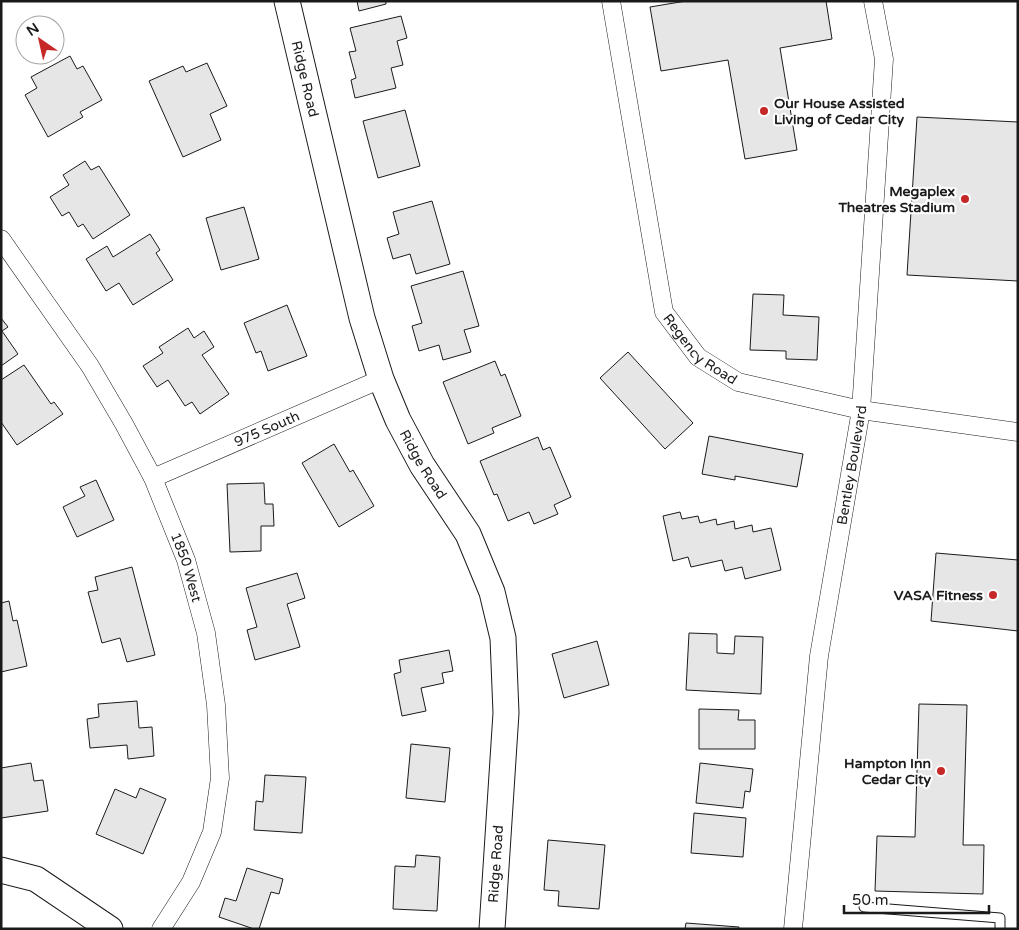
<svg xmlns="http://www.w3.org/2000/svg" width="1019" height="930" viewBox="0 0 1019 930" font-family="'Varela Round',sans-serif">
<rect width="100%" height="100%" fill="#fff"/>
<!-- building -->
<g fill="#e6e6e6" stroke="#1a1a1a">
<polygon points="357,1 386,1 386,4 359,11"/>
<polygon points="686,1 826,1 832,39 780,48 797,150 745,159 728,60 661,71 650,7"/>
<polygon points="401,16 407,38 397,41 403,65 391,68 396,88 355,98 351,80 356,78 349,52 356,51 350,28"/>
<polygon points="70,56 77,69 83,66 102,100 80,112 83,117 48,137 25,95 37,88 31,77"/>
<polygon points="207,63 227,106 210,114 221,140 183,157 149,81 183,66 186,72"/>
<polygon points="405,110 420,166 378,178 363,121"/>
<polygon points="917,117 1018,122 1018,281 907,275"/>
<polygon points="85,161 91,170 99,166 130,215 93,239 83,224 78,227 69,212 62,216 50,197 69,185 63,175"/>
<polygon points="432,201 450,264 416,274 410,254 393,259 387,238 399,234 393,212"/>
<polygon points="244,207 259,259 221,270 206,218"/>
<polygon points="150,234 160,250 156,253 173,280 133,305 119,283 106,291 86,259 107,246 113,257"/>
<polygon points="463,271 479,326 464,330 471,352 443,360 439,345 419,351 412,326 422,323 411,286"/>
<polygon points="753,294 784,295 783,315 819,317 817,360 786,359 786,351 750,350"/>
<polygon points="287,305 307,356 268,371 261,351 256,353 244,323"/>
<polygon points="1,318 8,327 2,331 18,354 1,366"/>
<polygon points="188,328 194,338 204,331 214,347 202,355 229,394 200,414 192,402 185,406 168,380 157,387 143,366 163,353 159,347"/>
<polygon points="628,352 693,423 665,449 600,378"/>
<polygon points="495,361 501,376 505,374 521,416 492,428 494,433 468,444 443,382"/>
<polygon points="24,365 51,404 54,402 63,414 17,445 1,422 1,380"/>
<polygon points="709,436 803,454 797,487 735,476 735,480 702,474"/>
<polygon points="538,437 543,450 550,447 571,497 554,505 558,514 534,524 529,512 508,521 497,494 494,495 480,461"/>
<polygon points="334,444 350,472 353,470 374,506 339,527 302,463"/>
<polygon points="96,480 114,520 77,537 63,507 85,496 80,487"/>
<polygon points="264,483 265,504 273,504 274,526 261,526 261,551 230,552 227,484"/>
<polygon points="680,512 682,519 698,516 700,523 716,519 717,525 734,521 735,529 752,525 753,532 771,528 781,570 745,579 742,567 725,571 722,560 691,567 688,557 673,561 663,516"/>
<polygon points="936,553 1018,560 1018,631 931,621"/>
<polygon points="132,567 155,655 127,662 120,638 102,643 88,592 98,590 95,577"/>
<polygon points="297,573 305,598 287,604 300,647 255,660 247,630 257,627 246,588"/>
<polygon points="9,601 13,621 17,620 27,666 1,672 1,603"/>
<polygon points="689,633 717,634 717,653 734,654 735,636 763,637 761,694 686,690"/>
<polygon points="597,641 609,685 564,698 552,654"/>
<polygon points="449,650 453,671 442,673 444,683 421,688 426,711 402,716 394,674 401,672 399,660"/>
<polygon points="137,701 139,728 152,727 154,756 128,759 127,745 90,748 87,719 99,717 98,704"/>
<polygon points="919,704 967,705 963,845 984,845 983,894 875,891 877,836 915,837"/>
<polygon points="699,709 739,710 738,720 755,720 755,749 699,749"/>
<polygon points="411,744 450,748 445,802 406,798"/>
<polygon points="31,763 34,781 43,780 48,811 1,818 1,768"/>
<polygon points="700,763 753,769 750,792 745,791 743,808 696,803"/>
<polygon points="265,775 306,777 302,833 254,830 256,801 263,802"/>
<polygon points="140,788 166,799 143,854 96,834 115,789 136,798"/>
<polygon points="694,813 746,818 743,857 691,853"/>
<polygon points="548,840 605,845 599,909 558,906 559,891 544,890"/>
<polygon points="416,855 440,857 437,911 393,909 395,866 415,867"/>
<polygon points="247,868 283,879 279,894 271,892 259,929 254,929 219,917 225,898 236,901"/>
<polygon points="686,923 739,927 739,929 685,929"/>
</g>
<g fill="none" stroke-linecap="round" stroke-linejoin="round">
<defs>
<polyline id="lane" points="864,907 1000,918 1000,929"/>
<g id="street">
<path id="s1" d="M611,1L664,312L698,357L738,382L861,410L1018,432"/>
<path id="s2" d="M1,239L90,366L124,424L153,478L186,560L206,633L216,705L220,778L212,832L191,882L161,929"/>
<path id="s3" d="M153,478L381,379"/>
<path id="s4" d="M793,929L819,656L861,410L884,59L873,1"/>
</g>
<g id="secondary">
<path id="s5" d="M287,1L362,318L381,379L398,420L422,465L468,534L492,592L503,638L506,713L492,929"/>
<polyline points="1,870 36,879 110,929"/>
</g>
</defs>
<!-- lane casing -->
<use href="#lane" stroke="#1a1a1a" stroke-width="11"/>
<!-- street casing -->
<use href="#street" stroke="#1a1a1a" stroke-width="19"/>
<!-- secondary casing -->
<use href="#secondary" stroke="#1a1a1a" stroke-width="27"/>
<!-- lane -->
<use href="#lane" stroke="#fff" stroke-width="9"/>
<!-- street -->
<use href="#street" stroke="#fff" stroke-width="18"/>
<!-- secondary -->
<use href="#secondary" stroke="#fff" stroke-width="25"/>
</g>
<!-- markers -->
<g fill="#c62828" stroke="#fff" stroke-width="2">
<circle cx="764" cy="111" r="5"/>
<circle cx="965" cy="199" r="5"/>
<circle cx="993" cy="595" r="5"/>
<circle cx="941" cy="771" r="5"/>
</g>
<g text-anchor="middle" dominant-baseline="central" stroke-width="4" stroke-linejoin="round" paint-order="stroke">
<!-- street labels -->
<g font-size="14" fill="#1a1a1a" stroke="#fff">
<text stroke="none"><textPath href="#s5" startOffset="80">Ridge Road</textPath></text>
<text stroke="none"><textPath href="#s1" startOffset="368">Regency Road</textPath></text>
<text stroke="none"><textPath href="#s3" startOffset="124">975 South</textPath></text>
<text stroke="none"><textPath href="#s5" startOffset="485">Ridge Road</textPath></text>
<text stroke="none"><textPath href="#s4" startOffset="468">Bentley Boulevard</textPath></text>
<text stroke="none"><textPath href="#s2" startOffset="379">1850 West</textPath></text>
<text transform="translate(496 864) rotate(-86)">Ridge Road</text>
</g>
<!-- poi labels -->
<g font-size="14" font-weight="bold" fill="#1a1a1a" stroke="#fff" text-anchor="end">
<text x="774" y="103" text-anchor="start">Our House Assisted<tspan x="774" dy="16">Living of Cedar City</tspan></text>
<text x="955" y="191">Megaplex<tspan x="955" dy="16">Theatres Stadium</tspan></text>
<text x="983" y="595">VASA Fitness</text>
<text x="931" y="763">Hampton Inn<tspan x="931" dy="16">Cedar City</tspan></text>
</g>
</g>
<!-- border -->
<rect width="1019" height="930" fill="none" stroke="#1a1a1a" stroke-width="5"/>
<!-- north arrow -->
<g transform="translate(40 40) rotate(326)"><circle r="24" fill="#ffffff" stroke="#a3a3a3"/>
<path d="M0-4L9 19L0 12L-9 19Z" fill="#c62828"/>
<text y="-8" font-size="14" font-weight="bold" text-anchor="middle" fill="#1a1a1a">N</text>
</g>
<!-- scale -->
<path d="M844 905v8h145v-8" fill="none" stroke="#1a1a1a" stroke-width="2.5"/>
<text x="852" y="905" font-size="15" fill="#1a1a1a" stroke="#ffffff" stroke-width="4" paint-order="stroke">50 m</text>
</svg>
